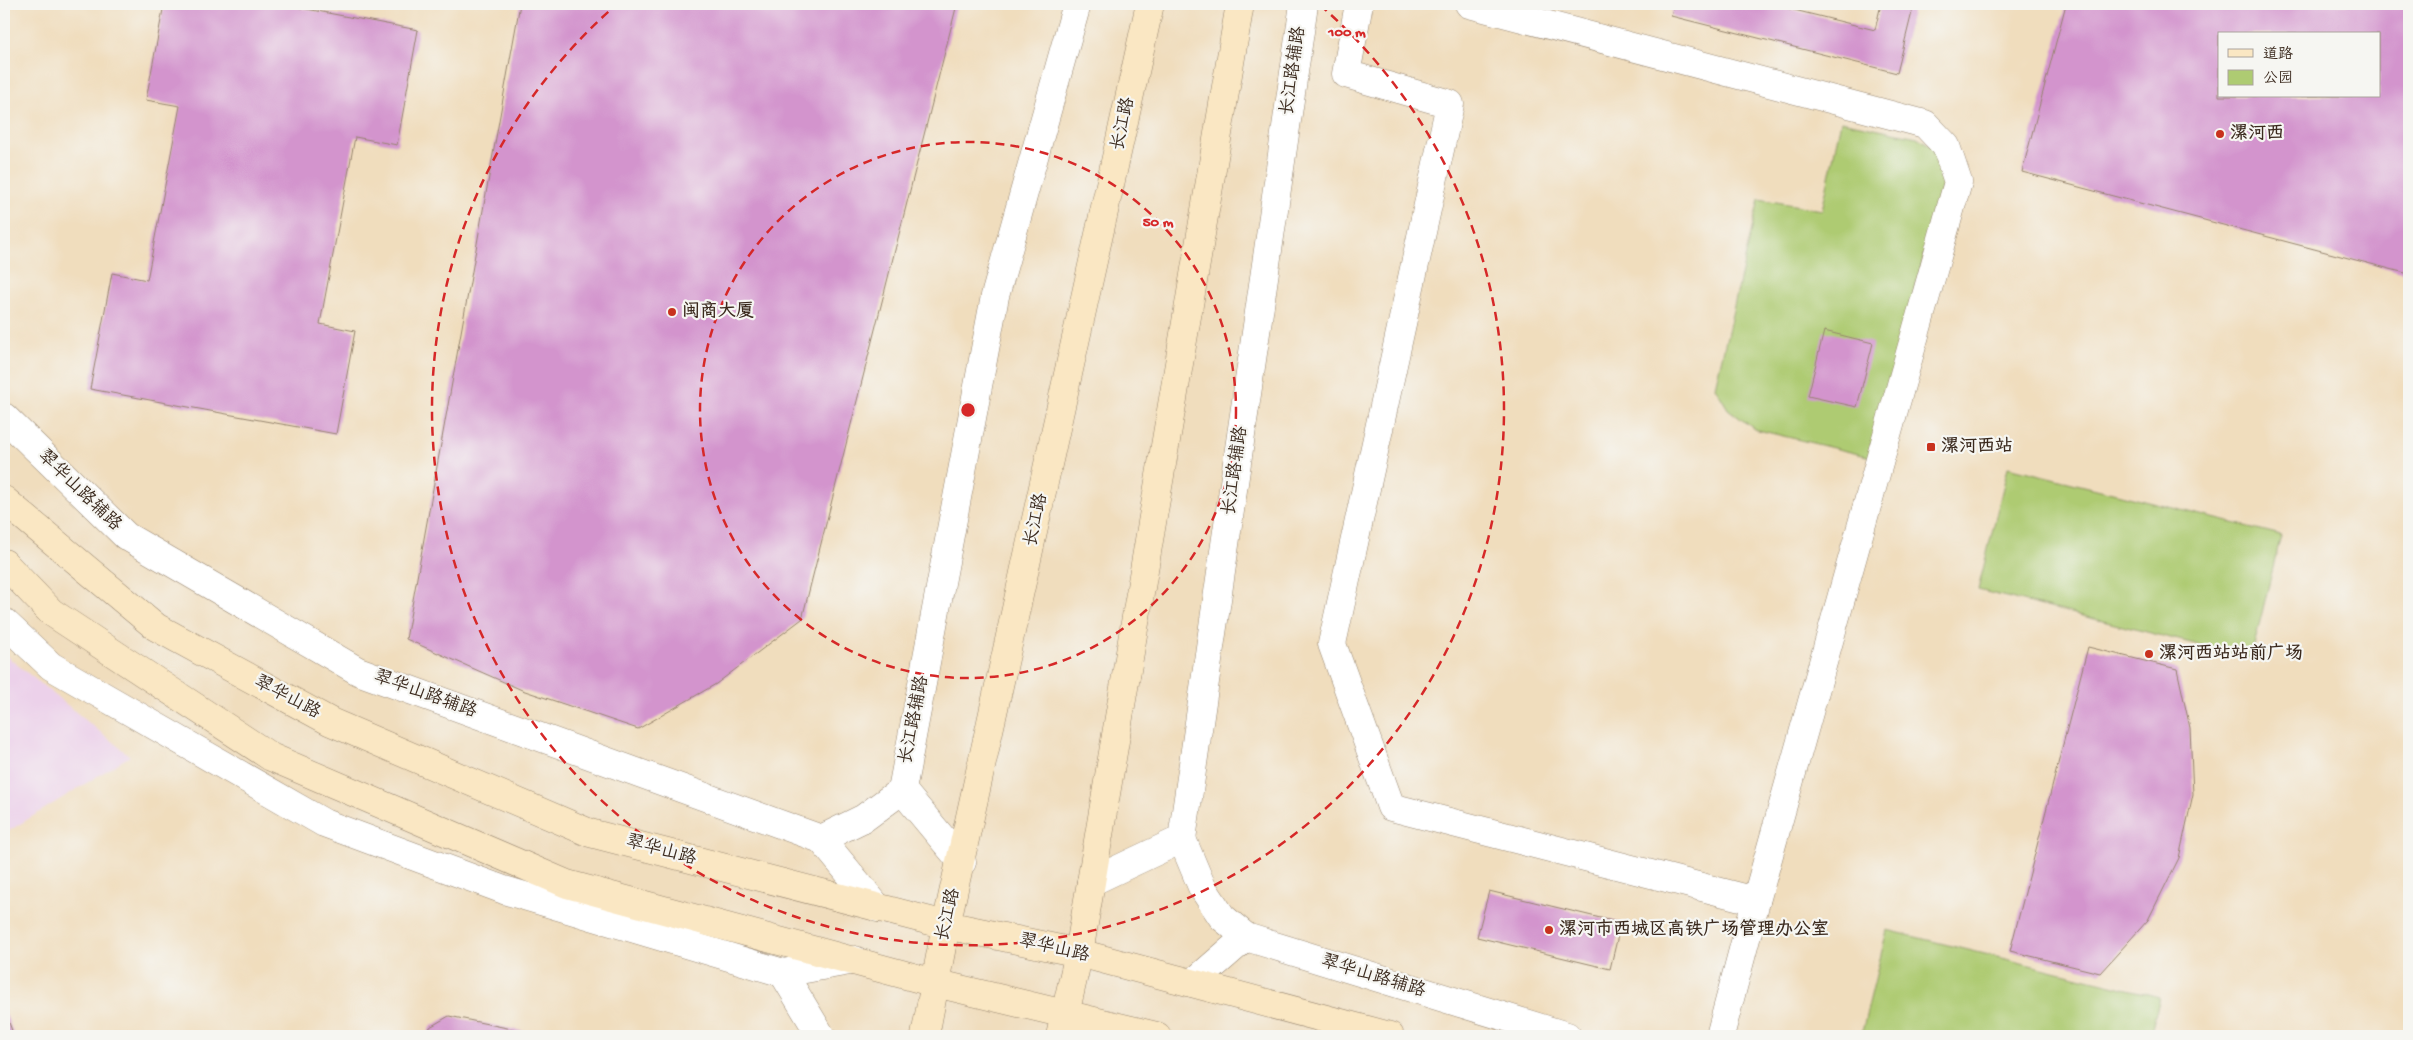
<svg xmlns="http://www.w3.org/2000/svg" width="2413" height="1040" viewBox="0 0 2413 1040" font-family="'Gochi Hand','LXGW WenKai TC',sans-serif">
<rect width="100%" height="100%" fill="#f6f6f2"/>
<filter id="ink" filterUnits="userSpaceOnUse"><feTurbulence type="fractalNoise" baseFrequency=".02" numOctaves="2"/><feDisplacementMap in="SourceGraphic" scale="10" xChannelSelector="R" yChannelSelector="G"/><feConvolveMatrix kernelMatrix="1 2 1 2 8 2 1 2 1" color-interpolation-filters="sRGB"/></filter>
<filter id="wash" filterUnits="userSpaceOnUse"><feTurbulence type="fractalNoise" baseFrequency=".0096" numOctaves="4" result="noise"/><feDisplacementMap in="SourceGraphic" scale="20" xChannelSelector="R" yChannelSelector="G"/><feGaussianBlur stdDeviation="1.12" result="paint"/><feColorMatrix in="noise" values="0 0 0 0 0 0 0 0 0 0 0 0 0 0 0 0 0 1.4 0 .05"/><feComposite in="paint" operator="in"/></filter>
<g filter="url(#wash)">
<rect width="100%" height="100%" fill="#f0ddbd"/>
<!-- built -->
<polygon fill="#ecd1ea" points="4,654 130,756 4,834"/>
<!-- green -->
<g fill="#aecb72" stroke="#747a48">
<polygon points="1841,121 1917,137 1936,149 1945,175 1871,457 1754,429 1728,409 1715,387 1759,199 1822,210"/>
<polygon points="2008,467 2281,535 2251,658 1978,590"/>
<polygon points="1887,930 2160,997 2150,1036 1861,1036"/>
</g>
<g id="blocks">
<!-- building -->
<g fill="#d394cd" fill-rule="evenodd">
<polygon points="164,4 280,4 418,30 397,145 355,137 320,324 355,331 336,434 90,389 112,273 147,280 180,106 146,100"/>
<polygon points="520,4 957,4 802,619 716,684 638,729 522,690 406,639"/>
<polygon points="1674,4 1770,4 1875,30 1881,4 1914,4 1897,73 1671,16"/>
<path d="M2066,4H2409V274L2022,172ZM2219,34H2379V96H2219Z"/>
<polygon points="1824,331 1873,343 1857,407 1808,396"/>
<polygon points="2088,647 2177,669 2190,728 2193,794 2179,858 2148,920 2100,973 2010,951"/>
<polygon points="1489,891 1621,923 1610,969 1477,937"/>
<polygon points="4,1009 14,1036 4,1036"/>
<polygon points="449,1016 541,1035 541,1036 427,1036 430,1027"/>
</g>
</g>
</g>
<g filter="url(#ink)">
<use href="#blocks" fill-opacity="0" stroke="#96846e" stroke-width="1"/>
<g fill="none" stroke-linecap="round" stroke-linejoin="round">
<defs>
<g id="minor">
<polyline points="1359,4 1346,74 1450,104 1332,644 1391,807 1756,901"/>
<polyline points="1469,4 1925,124 1946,146 1958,182 1756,901 1720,1036"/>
<polyline points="4,417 126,536 358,671 821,839 878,908"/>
<polyline points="4,622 51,666 324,823 504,890 783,973 855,960"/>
<polyline points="821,839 864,818 902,790"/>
<polyline points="1182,839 1202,887 1222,917 1246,937"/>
<polyline points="962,862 902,790 995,296 1077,4"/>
<polyline points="1091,882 1182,839 1304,4"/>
<polyline points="783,973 821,1036"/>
<polyline points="1193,983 1246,937 1567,1036"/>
</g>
<g id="secondary">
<polyline points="4,500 156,627 331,722 590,833 946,925 1079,953 1390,1036"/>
<polyline points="4,563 51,612 271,757 567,884 935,983 1157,1036"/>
<polyline points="925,1036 946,925 1150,4"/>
<polyline points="1060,1036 1079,953 1240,4"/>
</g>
</defs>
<!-- minor casing -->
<use href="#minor" stroke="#96846e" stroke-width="29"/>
<!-- secondary casing -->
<use href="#secondary" stroke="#96846e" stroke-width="29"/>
<!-- minor -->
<use href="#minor" stroke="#fff" stroke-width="28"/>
<!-- secondary -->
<use href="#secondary" stroke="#fae7c3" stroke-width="28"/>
</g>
</g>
<!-- distance rings -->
<g fill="none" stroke="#d62828" stroke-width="2.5" stroke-dasharray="9 6">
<circle cx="968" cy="410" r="268"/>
<path d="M1320 5A536 536 0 1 1 616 5"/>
</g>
<!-- markers -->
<g fill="#c8321e" stroke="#f6f6f2" stroke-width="2">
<circle cx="2220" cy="134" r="5"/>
<circle cx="672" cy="312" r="5"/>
<rect x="1926" y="442" width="10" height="10" rx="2.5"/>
<circle cx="2149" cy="654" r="5"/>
<circle cx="1549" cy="930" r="5"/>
</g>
<g text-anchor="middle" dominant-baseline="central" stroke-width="4.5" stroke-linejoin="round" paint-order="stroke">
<!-- street labels -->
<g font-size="18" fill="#3b2a1e" stroke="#f6f6f2">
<text transform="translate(1294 71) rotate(-82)">长江路辅路</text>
<text transform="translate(1124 124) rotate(-78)">长江路</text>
<text transform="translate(1236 471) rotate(-82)">长江路辅路</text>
<text transform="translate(79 491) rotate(44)">翠华山路辅路</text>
<text transform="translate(1037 520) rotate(-78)">长江路</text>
<text transform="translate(425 695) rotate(20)">翠华山路辅路</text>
<text transform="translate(287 698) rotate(28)">翠华山路</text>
<text transform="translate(915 720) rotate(-79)">长江路辅路</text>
<text transform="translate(661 851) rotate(15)">翠华山路</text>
<text transform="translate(949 915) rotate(-77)">长江路</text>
<text transform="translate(1054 949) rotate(13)">翠华山路</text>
<text transform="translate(1373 977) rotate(17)">翠华山路辅路</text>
</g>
<!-- poi labels -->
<g font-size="18" font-weight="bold" fill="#3b2a1e" stroke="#f6f6f2" text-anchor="start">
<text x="2230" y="134">漯河西</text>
<text x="682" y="312">闽商大厦</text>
<text x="1941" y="447">漯河西站</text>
<text x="2159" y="654">漯河西站站前广场</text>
<text x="1559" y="930">漯河市西城区高铁广场管理办公室</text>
</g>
</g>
<circle cx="968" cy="410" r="8" fill="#d62828" stroke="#f6f6f2" stroke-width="2.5"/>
<g font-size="15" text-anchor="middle" font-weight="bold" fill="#d62828" stroke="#f6f6f2" stroke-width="4.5" stroke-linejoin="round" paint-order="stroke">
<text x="1347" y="36">100 m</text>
<text x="1158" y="226">50 m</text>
</g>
<!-- margin -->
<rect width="2413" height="1040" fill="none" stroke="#f6f6f2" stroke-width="20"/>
<!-- legend -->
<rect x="2218" y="32" width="162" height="65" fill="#f6f6f2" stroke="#aba49d"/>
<rect x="2228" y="49" width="25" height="8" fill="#fae7c3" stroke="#aba49d"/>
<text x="2263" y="58" font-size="15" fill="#3b2a1e">道路</text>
<rect x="2228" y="70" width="25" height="15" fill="#aecb72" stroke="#aba49d"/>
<text x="2263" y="82" font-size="15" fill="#3b2a1e">公园</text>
</svg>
